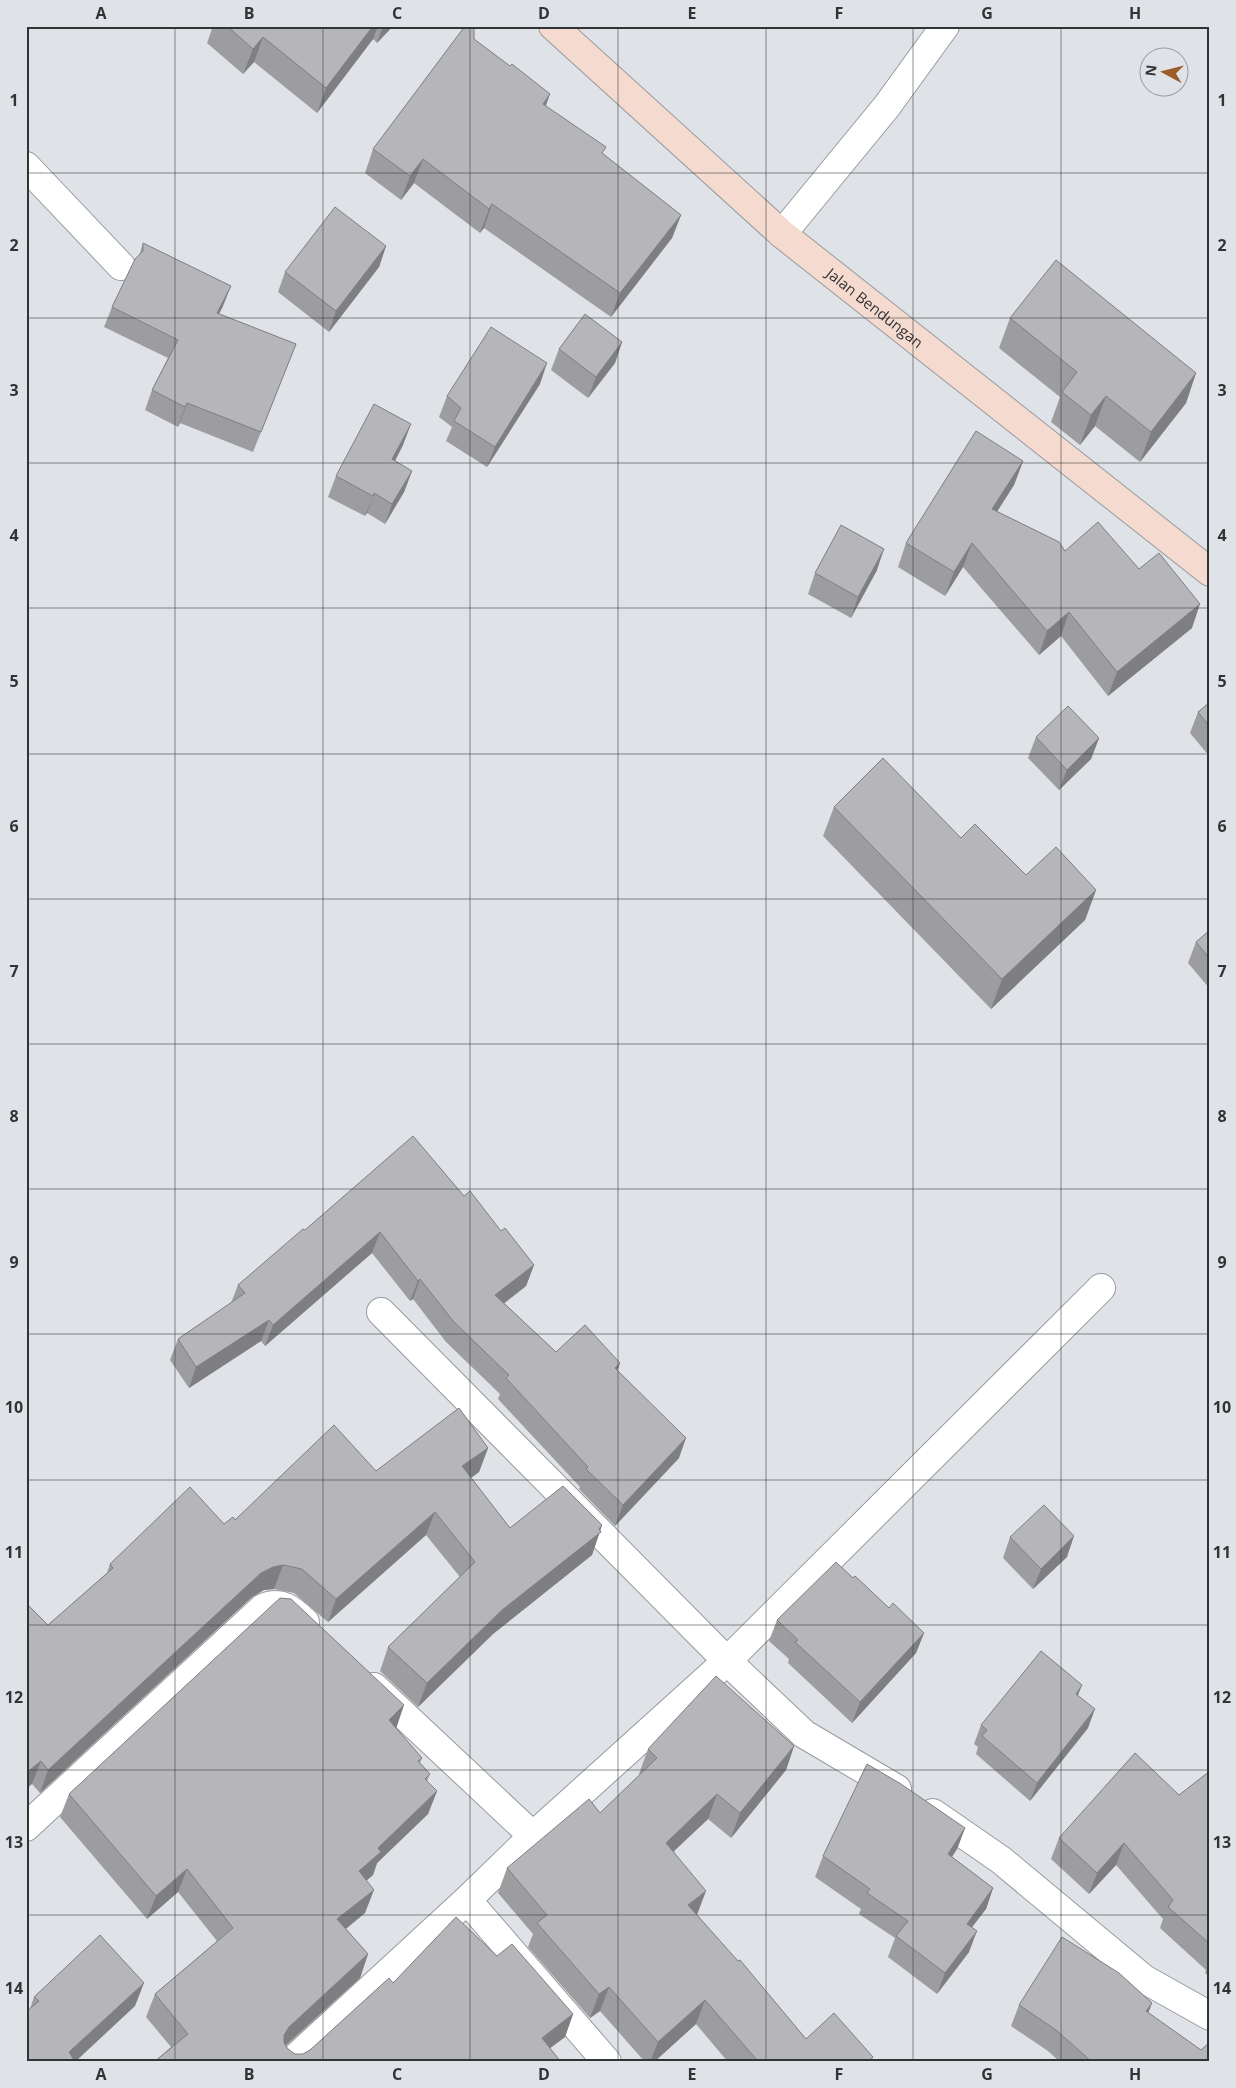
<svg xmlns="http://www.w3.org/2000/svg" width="1236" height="2088" viewBox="0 0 1236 2088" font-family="'Open Sans',sans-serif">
<rect width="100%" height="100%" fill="#dfe2e7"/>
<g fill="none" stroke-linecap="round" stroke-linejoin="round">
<defs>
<g id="street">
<polyline points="26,166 121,266"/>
<polyline points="782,234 887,106 945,26"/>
<polyline points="381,1312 727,1661 804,1734 897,1789"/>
<polyline points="374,1687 533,1836"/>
<polyline points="933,1813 1001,1860 1144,1979 1210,2016"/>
<path d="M26,1827L263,1608C281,1600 291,1609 305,1622"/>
<polyline points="467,1900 607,2062"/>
<polyline points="291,2062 467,1900 533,1836 727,1661 1101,1288"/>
</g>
<g id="secondary">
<path id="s1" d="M553,26L782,234L1210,572"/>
</g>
</defs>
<!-- street casing -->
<use href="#street" stroke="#979a9e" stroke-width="30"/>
<!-- secondary casing -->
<use href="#secondary" stroke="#979a9e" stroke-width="30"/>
<!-- street -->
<use href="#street" stroke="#fff" stroke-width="28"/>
<!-- secondary -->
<use href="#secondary" stroke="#f5dacf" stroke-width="28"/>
</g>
<!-- wall -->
<g fill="#9d9da0">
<polygon points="213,26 393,26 377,43 373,39 317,113 254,62 243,74 207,43"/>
<polygon points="474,39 546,106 604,155 681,215 672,238 611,317 484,228 480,233 414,183 401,200 365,173 373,149"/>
<polygon points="143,243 223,306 219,314 296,344 253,452 180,423 178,427 145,410 152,390 168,358 104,327 112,307 139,256"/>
<polygon points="386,246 379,267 329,332 278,292 285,272"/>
<polygon points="1010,318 1196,373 1186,403 1140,462 1095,426 1080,445 1051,422 1060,397 999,348"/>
<polygon points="622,342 615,363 588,398 551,370 559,349"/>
<polygon points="540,384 487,467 446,441 452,427 439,417 447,396"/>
<polygon points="403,445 395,461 412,471 404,492 385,524 367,513 365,516 328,497 336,476"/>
<polygon points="1023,461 1014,485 997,512 1065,551 1139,569 1192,628 1108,696 1061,636 1039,655 963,567 945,596 898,567 906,543"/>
<polygon points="877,570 851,618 808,594 815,573"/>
<polygon points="1210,702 1210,757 1190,733 1198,712"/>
<polygon points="1036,737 1099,738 1091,759 1059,790 1028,758"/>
<polygon points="834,807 961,838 1026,875 1096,890 1085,920 991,1009 823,836"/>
<polygon points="1210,930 1210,989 1188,963 1196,942"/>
<polygon points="464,1196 501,1231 534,1265 526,1286 504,1303 556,1352 620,1363 617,1371 679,1458 615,1526 579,1489 580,1487 498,1399 500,1394 446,1342 413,1299 410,1301 372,1253 265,1346 261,1341 189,1388 170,1360 178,1339 231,1303 238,1285 305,1230"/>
<polygon points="488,1448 479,1472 471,1478 510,1528 602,1525 592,1555 493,1634 418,1707 380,1671 388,1647 460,1577 426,1535 328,1622 294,1593 274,1589 264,1590 252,1597 40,1793 32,1784 48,1625 107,1573 110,1564 376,1471"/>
<polygon points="1010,1537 1067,1557 1033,1589 1003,1558"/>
<polygon points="853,1578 889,1608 924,1633 916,1653 852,1723 788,1663 789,1659 769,1641 777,1620"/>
<polygon points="1078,1696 1088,1728 1030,1801 976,1754 978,1747 974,1744 981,1725"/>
<polygon points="396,1728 422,1758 420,1763 430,1774 427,1781 437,1791 428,1814 377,1863 373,1875 367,1880 365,1913 346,1929 368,1954 360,1978 286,2046 288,2049 295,2054 303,2054 310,2050 393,1983 497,1956 573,2014 565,2037 550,2048 154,2062 171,2047 146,2017 155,1994 217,1941 178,1892 147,1919 60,1817 69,1794"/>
<polygon points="794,1746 786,1770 731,1838 708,1819 674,1851 697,1915 806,2039 873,2057 871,2062 728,2062 696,2024 654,2062 645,2062 600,2011 590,2018 528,1947 533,1934 498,1893 507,1868 600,1813 640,1775 639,1774 648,1749"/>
<polygon points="1210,1771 1210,1977 1205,1973 1206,1970 1160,1928 1163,1919 1116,1865 1089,1894 1051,1859 1059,1838 1179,1795"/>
<polygon points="965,1828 957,1849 952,1857 993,1888 986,1909 972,1927 969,1952 937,1994 888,1957 895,1938 859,1914 861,1909 815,1877 823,1856"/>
<polygon points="34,1997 135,2006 30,2009"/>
<polygon points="1019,2005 1149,2013 1201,2050 1210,2062 1060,2062 1048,2051 1011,2026"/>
</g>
<!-- shaded-wall -->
<g fill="#7f7f82">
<polygon points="373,26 378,26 373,39 317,113 326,88"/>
<polygon points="383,26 393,26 377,43"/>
<polygon points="263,37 254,62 243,74 253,49"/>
<polygon points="550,94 542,117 543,104"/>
<polygon points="423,159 414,183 401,200 410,176"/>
<polygon points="492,204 484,228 480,233 489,209"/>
<polygon points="681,215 672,238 611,317 620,293"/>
<polygon points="386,246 379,267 329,332 336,311"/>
<polygon points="231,286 223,306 209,333 217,313"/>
<polygon points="622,342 615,363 588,398 596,377"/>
<polygon points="547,363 540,384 487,467 495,447"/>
<polygon points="1196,373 1186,403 1140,462 1151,432"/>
<polygon points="1106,396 1095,426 1080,445 1091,415"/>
<polygon points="187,403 180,423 178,427 185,407"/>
<polygon points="411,424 403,445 385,480 392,459"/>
<polygon points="1023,461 1014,485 983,533 992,509"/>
<polygon points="412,471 404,492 385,524 392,504"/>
<polygon points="374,493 367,513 365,516 373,496"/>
<polygon points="972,543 963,567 945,596 954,572"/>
<polygon points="884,549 877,570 851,618 858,597"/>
<polygon points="1200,604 1192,628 1108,696 1117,672"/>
<polygon points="1069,612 1061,636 1039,655 1047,631"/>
<polygon points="1099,738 1091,759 1059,790 1067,770"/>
<polygon points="1096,890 1085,920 991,1009 1002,979"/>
<polygon points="380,1232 372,1253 265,1346 273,1325"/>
<polygon points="534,1265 526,1286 488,1316 495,1295"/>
<polygon points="420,1279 413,1299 410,1301 418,1281"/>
<polygon points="269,1320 261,1341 189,1388 196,1367"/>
<polygon points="620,1363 612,1384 615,1368"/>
<polygon points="686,1438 679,1458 615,1526 623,1505"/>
<polygon points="488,1448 479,1472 454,1490 462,1466"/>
<polygon points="435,1512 426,1535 328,1622 336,1599"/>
<polygon points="602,1525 592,1555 493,1634 418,1707 427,1683 502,1610"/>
<polygon points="1074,1536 1067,1557 1033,1589 1041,1569"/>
<polygon points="283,1565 274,1589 264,1590 252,1597 40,1793 48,1770 261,1573 273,1567"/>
<polygon points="924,1633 916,1653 852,1723 860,1702"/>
<polygon points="1082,1685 1075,1703 1076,1694"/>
<polygon points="404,1705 396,1729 389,1720"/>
<polygon points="1095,1709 1088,1728 1030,1801 1037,1783"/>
<polygon points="794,1746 786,1770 731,1838 740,1813"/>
<polygon points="41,1761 32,1784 26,1789 26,1773"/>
<polygon points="437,1791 428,1814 377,1863 373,1875 351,1894 359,1871 378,1848"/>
<polygon points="717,1794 708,1819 657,1867 666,1843"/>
<polygon points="965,1828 957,1849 940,1875 948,1854"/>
<polygon points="1124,1843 1116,1865 1089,1894 1097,1873"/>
<polygon points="187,1869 178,1892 147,1919 156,1896"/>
<polygon points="993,1888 986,1909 959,1944 967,1924"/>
<polygon points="374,1890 365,1913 329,1942 337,1919"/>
<polygon points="706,1891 697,1915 688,1905"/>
<polygon points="977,1931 969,1952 937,1994 945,1973"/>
<polygon points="368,1954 360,1978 280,2050 284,2035 289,2027"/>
<polygon points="144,1983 135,2006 75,2062 69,2052"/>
<polygon points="609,1987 600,2011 590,2018 599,1994"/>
<polygon points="705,2000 696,2024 654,2062 650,2062 658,2042"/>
<polygon points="1152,2003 1144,2025 1146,2011"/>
<polygon points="573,2014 565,2037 533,2061 542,2038"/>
</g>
<!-- building -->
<g fill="#b6b6ba" stroke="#7f7f82">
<polygon points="227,26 373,26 326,88 263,37 253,49"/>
<polygon points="465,26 474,26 474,39 510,66 512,64 550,94 543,104 606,147 602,153 681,215 620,293 492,204 489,209 423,159 410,176 373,149"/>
<polygon points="335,207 386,246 336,311 285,272"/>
<polygon points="143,243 231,286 217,313 296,344 261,432 187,403 185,407 152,390 178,340 112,307 135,259 143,251"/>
<polygon points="1056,260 1196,373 1151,432 1106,396 1091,415 1062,392 1077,372 1010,318"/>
<polygon points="585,314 622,342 596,377 559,349"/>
<polygon points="491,327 547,363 495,447 454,421 461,408 447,396"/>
<polygon points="374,404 411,424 392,459 412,471 392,504 374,493 373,496 336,476"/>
<polygon points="976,431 1023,461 992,509 1059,542 1065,551 1098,522 1139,569 1159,553 1200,604 1117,672 1069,612 1047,631 972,543 954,572 906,543"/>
<polygon points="841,525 884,549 858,597 815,573"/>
<polygon points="1210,702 1210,727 1198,712"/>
<polygon points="1068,706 1099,738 1067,770 1036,737"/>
<polygon points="883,758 961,838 975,824 1026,875 1056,847 1096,890 1002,979 834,807"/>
<polygon points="1210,930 1210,959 1196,942"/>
<polygon points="413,1136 464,1196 470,1191 501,1231 505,1228 534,1265 495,1295 556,1352 585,1325 620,1363 615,1368 686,1438 623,1505 586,1469 588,1467 506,1378 509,1375 454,1322 420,1279 418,1281 380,1232 273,1325 269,1320 196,1367 178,1339 245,1293 238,1285 303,1229 305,1230"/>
<polygon points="459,1408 488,1448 462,1466 510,1528 563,1486 602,1525 599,1529 601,1532 502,1610 427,1683 388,1647 475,1562 435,1512 336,1599 302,1569 283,1565 273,1567 261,1573 48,1770 41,1761 26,1773 26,1603 48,1625 113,1568 110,1564 190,1487 224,1524 233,1517 235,1520 334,1425 376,1471"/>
<polygon points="1044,1505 1074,1536 1041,1569 1010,1537"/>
<polygon points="836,1562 853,1578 855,1576 889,1608 893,1603 924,1633 860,1702 795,1642 798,1640 777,1620"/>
<polygon points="280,1598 291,1599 404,1705 389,1720 422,1758 418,1761 430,1774 425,1779 437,1791 378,1848 381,1852 359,1871 374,1890 337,1919 368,1954 289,2027 284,2035 284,2043 288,2049 295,2054 303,2054 310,2050 389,1978 393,1983 456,1917 497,1956 512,1944 573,2014 542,2038 561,2062 154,2062 188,2034 155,1994 233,1928 187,1869 156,1896 69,1794"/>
<polygon points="1041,1651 1082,1685 1076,1694 1095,1709 1037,1783 982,1736 987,1730 981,1725"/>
<polygon points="716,1676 794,1746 740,1813 717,1794 666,1843 706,1891 688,1905 738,1961 740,1960 806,2039 834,2013 873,2057 868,2062 753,2062 756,2059 705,2000 658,2042 609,1987 599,1994 537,1923 547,1915 507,1868 589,1799 600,1813 657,1758 648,1749"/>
<polygon points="1135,1753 1179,1795 1210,1771 1210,1944 1168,1907 1173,1900 1124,1843 1097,1873 1059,1838"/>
<polygon points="867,1764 901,1784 965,1828 948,1854 993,1888 967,1924 977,1931 945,1973 896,1936 908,1921 867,1893 870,1889 823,1856"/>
<polygon points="100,1935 144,1983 69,2052 75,2062 26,2062 26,2012 39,2001 34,1997"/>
<polygon points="1062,1937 1119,1973 1152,2003 1146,2011 1201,2050 1210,2042 1210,2062 1092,2062 1056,2030 1019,2005"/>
</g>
<!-- grid -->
<path fill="none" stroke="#323335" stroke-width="1" stroke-opacity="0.55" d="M175,26V2062M323,26V2062M470,26V2062M618,26V2062M766,26V2062M913,26V2062M1061,26V2062M26,173H1210M26,318H1210M26,463H1210M26,608H1210M26,754H1210M26,899H1210M26,1044H1210M26,1189H1210M26,1334H1210M26,1480H1210M26,1625H1210M26,1770H1210M26,1915H1210"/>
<g text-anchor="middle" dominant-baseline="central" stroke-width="4" stroke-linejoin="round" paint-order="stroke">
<!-- street labels -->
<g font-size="15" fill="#323335" stroke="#dfe2e7">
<text stroke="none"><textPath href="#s1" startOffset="428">Jalan Bendungan</textPath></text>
</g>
</g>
<!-- border -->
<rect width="1236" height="2088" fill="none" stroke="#dfe2e7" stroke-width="55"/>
<!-- north arrow -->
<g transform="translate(1164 72) rotate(277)"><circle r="24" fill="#dfe2e7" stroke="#9a9ca0"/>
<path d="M0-4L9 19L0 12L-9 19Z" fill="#9c5b27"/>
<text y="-8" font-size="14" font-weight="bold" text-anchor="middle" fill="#323335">N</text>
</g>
<rect x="28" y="28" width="1180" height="2032" fill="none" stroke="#323335" stroke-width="2"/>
<g font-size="16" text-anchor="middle" font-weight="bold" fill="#323335">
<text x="101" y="19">A</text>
<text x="249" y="19">B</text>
<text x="397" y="19">C</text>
<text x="544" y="19">D</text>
<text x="692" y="19">E</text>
<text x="839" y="19">F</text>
<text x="987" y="19">G</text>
<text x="1135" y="19">H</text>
<text x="14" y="106">1</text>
<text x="1222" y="106">1</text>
<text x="14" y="251">2</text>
<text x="1222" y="251">2</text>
<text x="14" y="396">3</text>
<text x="1222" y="396">3</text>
<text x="14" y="541">4</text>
<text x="1222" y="541">4</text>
<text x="14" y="687">5</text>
<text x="1222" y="687">5</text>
<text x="14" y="832">6</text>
<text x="1222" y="832">6</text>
<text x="14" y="977">7</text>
<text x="1222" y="977">7</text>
<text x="14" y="1122">8</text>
<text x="1222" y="1122">8</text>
<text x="14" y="1268">9</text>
<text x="1222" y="1268">9</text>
<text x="14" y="1413">10</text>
<text x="1222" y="1413">10</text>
<text x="14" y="1558">11</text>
<text x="1222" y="1558">11</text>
<text x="14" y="1703">12</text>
<text x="1222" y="1703">12</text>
<text x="14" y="1848">13</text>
<text x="1222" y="1848">13</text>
<text x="14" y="1994">14</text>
<text x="1222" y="1994">14</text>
<text x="101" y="2080">A</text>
<text x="249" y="2080">B</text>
<text x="397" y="2080">C</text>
<text x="544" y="2080">D</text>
<text x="692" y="2080">E</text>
<text x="839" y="2080">F</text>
<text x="987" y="2080">G</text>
<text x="1135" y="2080">H</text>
</g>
</svg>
